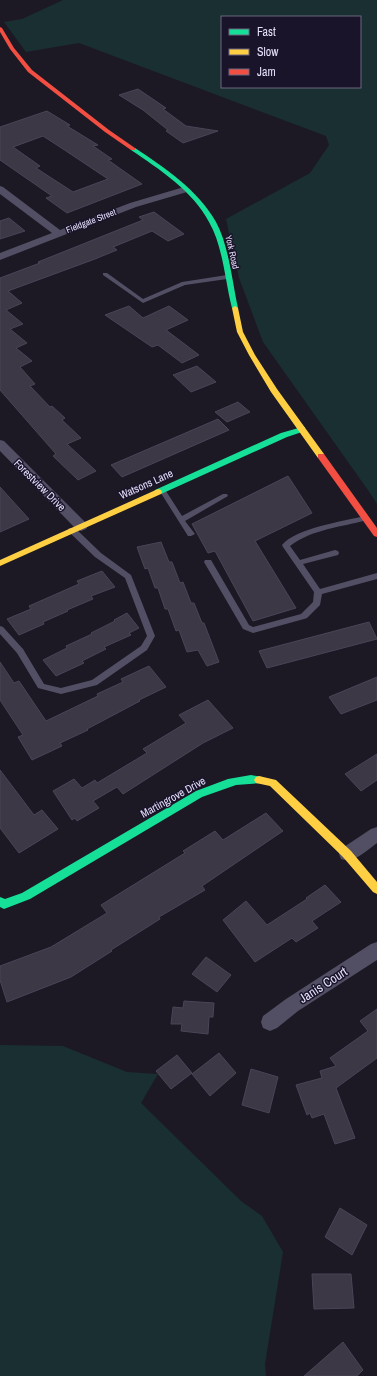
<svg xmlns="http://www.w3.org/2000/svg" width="377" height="1376" viewBox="0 0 377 1376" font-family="'Archivo Narrow',sans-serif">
<rect width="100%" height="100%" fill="#1c1925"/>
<!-- green -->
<g fill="#192f31" fill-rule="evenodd">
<path d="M63,0H377V504L370,493L263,342L239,278L226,219L310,173L329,145L326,136L79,43L26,52L4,22L22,19ZM222,17H360V87H222Z"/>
<polygon points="0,1045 63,1046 127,1072 158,1074 141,1103 241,1201 262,1216 283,1252 265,1364 266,1376 0,1376"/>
</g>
<!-- building -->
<g fill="#3c3846" stroke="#4a4557" fill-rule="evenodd">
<polygon points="138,89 166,108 163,109 186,126 218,131 183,143 166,131 168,130 143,110 119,95"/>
<path d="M47,111L70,125L67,126L98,145L93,146L112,159L108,160L142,184L67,213L46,198L52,196L0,160V127ZM43,136L63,149L108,179L73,192L36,168L40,166L13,147Z"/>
<polygon points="154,212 184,234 168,241 152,231 113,247 117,250 95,259 8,291 22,303 6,310 23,324 10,329 27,343 16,348 32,361 20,367 35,384 30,386 50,407 52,406 65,418 62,420 81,438 67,444 96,471 78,480 53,456 56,454 0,390 0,278 40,263 38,262 143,220 139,217"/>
<polygon points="9,218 25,231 0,239 0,221"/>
<polygon points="129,306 143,318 169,306 188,320 166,330 199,355 182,363 158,345 152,347 105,315"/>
<polygon points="197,366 216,382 191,392 173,375"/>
<polygon points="238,402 250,412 227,422 215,412"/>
<polygon points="218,419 229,430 122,477 111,465"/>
<polygon points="288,476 312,513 255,541 296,608 253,621 215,551 208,553 192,524"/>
<polygon points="0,487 29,519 0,532"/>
<polygon points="161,542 169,562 172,562 180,583 183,582 191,603 194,603 202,623 204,623 219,662 207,666 198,650 187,652 179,630 176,631 168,609 165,609 158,588 155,588 148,568 145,569 137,547"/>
<polygon points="102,571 115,587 91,596 93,599 67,610 68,611 43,622 44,624 19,635 7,619 31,609 29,606 79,584 77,581"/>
<polygon points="127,613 139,628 129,633 131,635 104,647 106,649 82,661 84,663 56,676 43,660 67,648 66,646 92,634 91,633 115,621 114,620"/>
<polygon points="369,622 377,639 267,668 259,651"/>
<polygon points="0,662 14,683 19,681 46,721 98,696 97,694 123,682 121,679 149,666 166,687 139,700 140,701 87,729 88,730 60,743 62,746 32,760 18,737 23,735 0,700"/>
<polygon points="377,677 377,700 341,714 329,697"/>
<polygon points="208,700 233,728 203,743 123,794 117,787 93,801 99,808 77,821 75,818 72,820 53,791 74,779 82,788 95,780 97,783 147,753 143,749 186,723 179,715"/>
<polygon points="377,754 377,780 361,791 345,774"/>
<polygon points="0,770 34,815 42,810 58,829 19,853 0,828"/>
<polygon points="266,813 283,831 202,886 205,890 159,917 160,919 111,950 112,951 71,977 7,1002 0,980 0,966 51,947 107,913 101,905 185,853 183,851 215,831 223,840"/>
<polygon points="325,885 341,902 312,921 318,928 296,942 292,938 255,962 223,920 246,901 267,925 307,899 306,898"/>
<polygon points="206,957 231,975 217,992 192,974"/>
<polygon points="184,1001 214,1003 213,1017 209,1017 208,1034 181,1031 182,1024 171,1024 173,1007 183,1008"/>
<polygon points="377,1009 377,1058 336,1088 355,1138 335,1144 324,1114 312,1118 310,1113 307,1115 296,1085 322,1078 320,1071 336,1066 330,1058 368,1031 360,1021"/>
<polygon points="219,1053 236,1073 210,1096 192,1074"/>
<polygon points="177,1055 192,1073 171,1089 156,1071"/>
<polygon points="251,1069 278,1077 269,1113 242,1105"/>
<polygon points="340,1208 367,1225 352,1255 325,1237"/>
<polygon points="312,1274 351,1274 354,1308 314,1309"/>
<polygon points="343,1342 363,1370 357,1376 304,1376"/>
</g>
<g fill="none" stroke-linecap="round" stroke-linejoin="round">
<!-- lane -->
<g fill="#524f64" fill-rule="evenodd">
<polygon points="103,273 107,273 143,299 182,282 227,275 230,277 227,279 185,285 143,303 103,275"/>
<polygon points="160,488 164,488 182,516 223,494 227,494 228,496 185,521 195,534 191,536 188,536 159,490"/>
<path d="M365,516L369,518L367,520C342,527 312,529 290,546L300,560L335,550L338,551L339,553L338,555L303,564L320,589L377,573V579L322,594L320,605L307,618L304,619L253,633L243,629L204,562L205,560H211L249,625L253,627L301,614L313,602L314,592L283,547L282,545C296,528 344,521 365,516Z"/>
<polygon points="69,528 75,528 101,553 131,575 155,636 147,650 97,685 61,694 38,688 17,653 0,634 0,626 3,627 23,649 44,684 61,688 92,680 141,646 147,636 125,578 95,557 69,532 68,530"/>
</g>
<!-- street -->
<g fill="#524f64" fill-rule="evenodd">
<polygon points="0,186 3,187 60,230 130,203 184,187 189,190 187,192 136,207 0,260 0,253 52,233 0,194"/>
<polygon points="0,440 4,441 86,523 88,526 86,529 81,531 76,529 0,451"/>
<path d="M377,827V843C367,850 354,864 341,859L339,854L341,849L371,829Z"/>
<polygon points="377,942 377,960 298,1011 277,1028 270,1031 263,1028 261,1022 263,1016 286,999 371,944"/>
</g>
<!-- fast -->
<g fill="#16e098" fill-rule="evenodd">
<path d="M131,148H135C165,168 198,190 216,222C229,246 232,281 238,308L237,309L232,308C225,281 223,246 209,222C193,191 159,169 131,150Z"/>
<polygon points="302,427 305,427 305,431 287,437 161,494 155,494 154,492 155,490 281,433"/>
<polygon points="251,775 262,777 264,780 262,783 236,785 202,797 30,899 4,909 0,907 0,897 5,899 22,893 196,791 228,779"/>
</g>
<!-- slow -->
<g fill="#ffcf43" fill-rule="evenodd">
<polygon points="235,306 238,308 243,332 255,355 277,389 324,454 324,458 318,458 271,392 249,355 237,332 232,308"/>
<polygon points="158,489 161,490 162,492 161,494 0,566 0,560"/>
<polygon points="259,776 276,780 351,851 377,882 377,894 373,892 343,857 270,786 256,783 254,780 256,777"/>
</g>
<!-- jam -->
<g fill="#f24e42" fill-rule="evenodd">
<polygon points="0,27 2,28 14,48 32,70 109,130 135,148 135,150 131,150 105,132 28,72 10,49 0,32"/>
<polygon points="318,454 324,454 377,528 377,537 374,536 318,458"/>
</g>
</g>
<g text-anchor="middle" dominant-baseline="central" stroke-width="3" stroke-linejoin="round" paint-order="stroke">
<!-- far-street labels -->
<g font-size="9" fill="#e5e0fc" stroke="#1a142a">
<text transform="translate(91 221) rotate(-21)">Fieldgate Street</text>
<text transform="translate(232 252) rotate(77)">York Road</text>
</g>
<!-- street labels -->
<g font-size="11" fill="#e5e0fc" stroke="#1a142a">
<text transform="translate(146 484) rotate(-24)">Watsons Lane</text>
<text transform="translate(40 485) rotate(45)">Forestview Drive</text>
<text transform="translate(173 797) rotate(-29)">Martingrove Drive</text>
</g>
<!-- near-street labels -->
<g font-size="13" fill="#e5e0fc" stroke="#1a142a">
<text transform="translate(323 985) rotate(-33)">Janis Court</text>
</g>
</g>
<!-- legend -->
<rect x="221" y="16" width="140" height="72" fill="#1a142a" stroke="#6b667e"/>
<rect x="229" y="29" width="20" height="6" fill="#16e098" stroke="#6b667e"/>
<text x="257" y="36" font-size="12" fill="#e5e0fc">Fast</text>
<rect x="229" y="49" width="20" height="6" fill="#ffcf43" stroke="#6b667e"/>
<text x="257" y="56" font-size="12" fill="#e5e0fc">Slow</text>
<rect x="229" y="69" width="20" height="6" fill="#f24e42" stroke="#6b667e"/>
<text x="257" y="76" font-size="12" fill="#e5e0fc">Jam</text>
</svg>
